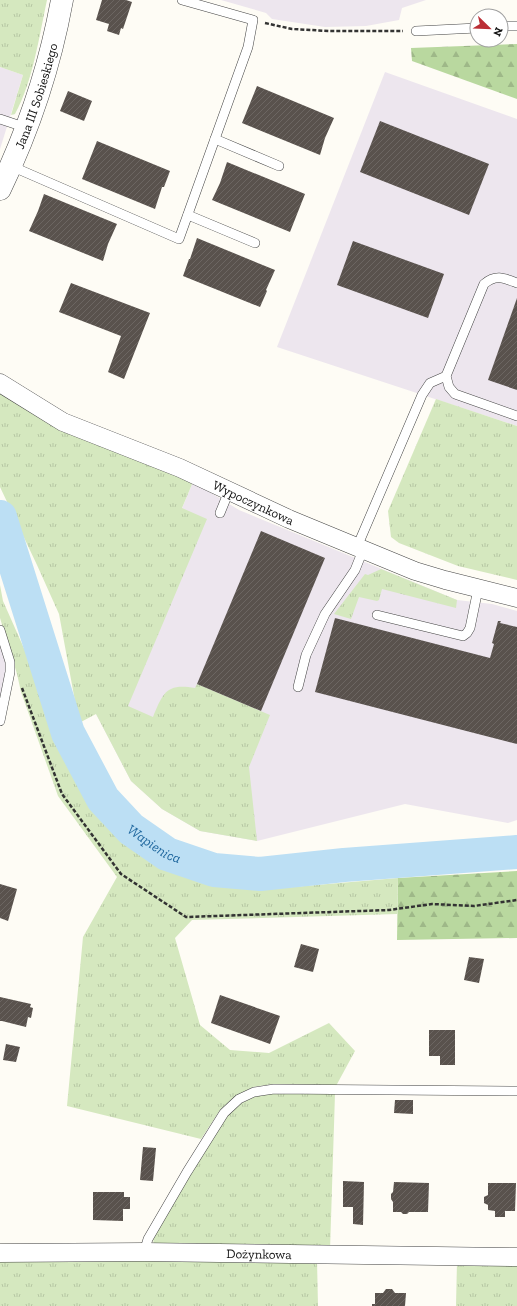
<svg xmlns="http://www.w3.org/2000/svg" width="517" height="1306" viewBox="0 0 517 1306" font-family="'Zilla Slab',serif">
<defs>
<pattern id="grass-tufts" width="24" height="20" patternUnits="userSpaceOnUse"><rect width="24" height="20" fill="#d5e8bf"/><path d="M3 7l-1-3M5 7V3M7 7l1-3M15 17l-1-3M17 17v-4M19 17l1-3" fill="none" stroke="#b6c6a3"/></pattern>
<pattern id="forest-firs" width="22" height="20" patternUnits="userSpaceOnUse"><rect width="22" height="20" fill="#b9d89f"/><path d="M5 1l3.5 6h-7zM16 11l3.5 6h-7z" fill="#9eb888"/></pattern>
<pattern id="building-hatch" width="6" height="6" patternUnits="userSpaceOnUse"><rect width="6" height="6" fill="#59524d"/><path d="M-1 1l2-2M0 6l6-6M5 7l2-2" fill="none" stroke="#6c6662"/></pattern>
</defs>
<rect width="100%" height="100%" fill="#fefcf5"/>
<!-- industrial -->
<g fill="#ede6ee">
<polygon points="221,0 426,0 402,8 399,20 366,26 325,27 272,19 266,13"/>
<polygon points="0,67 23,75 0,149"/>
<polygon points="385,72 517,119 517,426 277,347"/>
<polygon points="193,482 239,510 457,600 492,604 517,611 517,820 508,823 405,804 257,841 200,831 162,809 131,781 96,714"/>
<polygon points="0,644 5,662 5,682 0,702"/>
</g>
<!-- grass -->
<g fill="url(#grass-tufts)">
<path d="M0,0H47C39,37 33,81 15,114L11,115L23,75L0,67Z"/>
<path d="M0,393L193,482L182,508L207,519L128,706L153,717C163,693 166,683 195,688L197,684L270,715L249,767L257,841L200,831L162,809L131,781L96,714L79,723L59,614L37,565L0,487Z"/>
<polygon points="436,399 517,426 517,580 458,566 399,543 391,537 388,511"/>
<polygon points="381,569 457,600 456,608 382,589 379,600 377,601 359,597 351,619 334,614 365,574 368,575"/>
<polygon points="0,585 3,601 34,671 59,738 115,834 140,854 208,884 258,890 398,878 397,914 192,920 175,938 200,1025 230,1050 269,1053 329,1023 355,1051 336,1086 273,1084 253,1087 236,1096 220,1110 201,1139 67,1106 83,937 117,877 58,796 21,692 17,674 0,618"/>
<path d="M273,1093L335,1094L330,1250L154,1246L153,1238L226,1115C243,1101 251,1096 273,1093Z"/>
<polygon points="0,1257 317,1260 318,1306 0,1306"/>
<polygon points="457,1262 517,1263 517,1306 456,1306"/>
</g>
<!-- forest -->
<g fill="url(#forest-firs)">
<polygon points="517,44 517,99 412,61 411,48"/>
<polygon points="517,871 517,938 397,940 398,878"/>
</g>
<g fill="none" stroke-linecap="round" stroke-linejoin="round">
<!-- river -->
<path stroke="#bcdff4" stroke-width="34" id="s1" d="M0,517L68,733L103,799L131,829L167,854L214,870L260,874L344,865L517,852"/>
</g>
<!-- building -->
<g fill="url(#building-hatch)">
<polygon points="102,0 126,0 132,2 123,29 121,28 119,35 107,31 109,24 96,20"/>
<polygon points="257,86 334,118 325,138 320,155 242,123"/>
<polygon points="68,91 92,101 84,121 60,111"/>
<polygon points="380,121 489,164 469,215 360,172"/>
<polygon points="97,141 170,171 164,187 162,187 155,209 82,179"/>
<polygon points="227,162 305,194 290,232 212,200 220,183"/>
<polygon points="44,194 117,224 108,244 103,261 29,231 38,211"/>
<polygon points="197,238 275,270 266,290 267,291 260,307 183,276 189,259 190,259"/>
<polygon points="353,241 444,274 428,318 337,285"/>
<polygon points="71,283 150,313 124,379 108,372 121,336 59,312"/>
<polygon points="517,298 517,390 488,380"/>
<polygon points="261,531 325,558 261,711 197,684"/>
<polygon points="335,618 490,658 494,644 492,643 498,621 501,621 500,623 517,627 517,744 315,692"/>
<polygon points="0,884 17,889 8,921 0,918"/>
<polygon points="301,944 319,949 313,972 294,967"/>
<polygon points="469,957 484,959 479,983 464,980"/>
<polygon points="220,995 280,1016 270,1044 211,1023"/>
<polygon points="0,997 31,1004 30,1007 33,1008 31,1018 28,1017 26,1027 2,1021 0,1021"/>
<polygon points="429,1030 455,1030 455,1065 440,1065 440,1056 429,1056"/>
<polygon points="6,1044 20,1047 16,1062 3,1060"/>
<polygon points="395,1100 413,1100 413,1114 394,1113"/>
<polygon points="143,1147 156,1148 153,1181 140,1180"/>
<polygon points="343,1181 364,1182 363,1225 353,1224 353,1207 343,1207"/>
<polygon points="394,1182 429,1183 428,1212 409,1212 407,1214 403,1214 401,1212 393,1212 393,1202 391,1199 391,1194 393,1192"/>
<polygon points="488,1183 516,1183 515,1211 505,1211 505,1217 495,1217 495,1211 488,1210 488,1205 484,1203 484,1197 488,1195"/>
<polygon points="93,1192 124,1192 124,1197 130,1197 130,1209 123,1209 123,1221 93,1220"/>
<polygon points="386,1289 392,1289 395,1293 406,1293 405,1306 372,1306 372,1304 375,1304 375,1293 383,1293"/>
</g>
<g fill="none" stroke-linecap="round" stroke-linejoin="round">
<defs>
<g id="service">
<polyline points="501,26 517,26"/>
<polyline points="416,31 477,28"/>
<polyline points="0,119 27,128"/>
<polyline points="215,139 279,166"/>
<polyline points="11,166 179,239 248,47 253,20 182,0"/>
<polyline points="188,215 255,243"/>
<path d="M517,283C504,278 496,274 484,284L446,376L449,387L455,394L517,416"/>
<polyline points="220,513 229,491"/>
<polyline points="357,547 422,395 430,383 446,376"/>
<polyline points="377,615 463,636 467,633 470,628 478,589"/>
<polyline points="0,630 10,662 10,672 0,721"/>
<polyline points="298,687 306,655 325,614 355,570 363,550"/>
<polyline points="144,1252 148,1239 187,1172 224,1113 239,1099 254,1092 274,1089 517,1091"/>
</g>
<g id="minor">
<path id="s2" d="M0,383L63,422L180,468L289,519L415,571L445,580L517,598"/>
<path id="s3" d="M0,1253L144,1252L517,1257"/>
</g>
<g id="tertiary">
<path id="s4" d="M0,189C29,129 50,66 62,0"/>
</g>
</defs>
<!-- service casing -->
<use href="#service" stroke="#444" stroke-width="10"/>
<!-- minor casing -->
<use href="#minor" stroke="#444" stroke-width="19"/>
<!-- tertiary casing -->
<use href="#tertiary" stroke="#444" stroke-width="23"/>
<!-- path -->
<g stroke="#333" stroke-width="2.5" stroke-dasharray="4 2" stroke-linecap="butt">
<polyline points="265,23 292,29 329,31 403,31"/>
<polyline points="22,688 62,794 121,874 186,917 389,910 432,904 474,906 517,900"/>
</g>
<!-- service -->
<use href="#service" stroke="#fff" stroke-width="9"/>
<!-- minor -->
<use href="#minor" stroke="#fff" stroke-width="18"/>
<!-- tertiary -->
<use href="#tertiary" stroke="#fff" stroke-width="22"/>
</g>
<g text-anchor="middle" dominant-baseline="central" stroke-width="4" stroke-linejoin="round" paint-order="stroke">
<!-- street labels -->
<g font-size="13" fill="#111" stroke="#fff">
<text stroke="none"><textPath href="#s4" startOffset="100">Jana III Sobieskiego</textPath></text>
<text stroke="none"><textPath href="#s2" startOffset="281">Wypoczynkowa</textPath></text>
<text stroke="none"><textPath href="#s3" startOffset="259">Dożynkowa</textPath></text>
</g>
<!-- water labels -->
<g font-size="14" font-style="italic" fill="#1f679e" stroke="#fff">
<text stroke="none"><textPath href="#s1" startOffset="370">Wapienica</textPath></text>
</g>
</g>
<!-- north arrow -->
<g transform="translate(489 28) rotate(113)"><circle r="19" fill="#ffffff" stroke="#a0a0a0"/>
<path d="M0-3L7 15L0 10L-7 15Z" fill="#bb2e36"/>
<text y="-6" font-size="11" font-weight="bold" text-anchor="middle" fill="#111111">N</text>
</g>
</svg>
